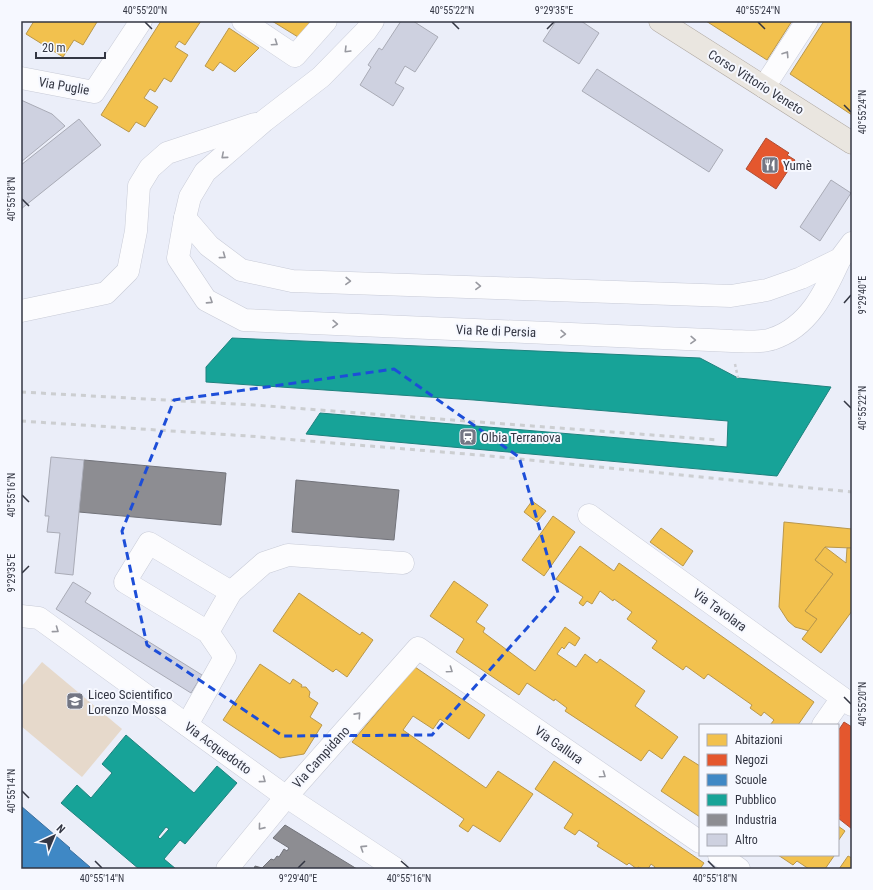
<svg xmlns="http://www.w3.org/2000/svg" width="873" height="890" viewBox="0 0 873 890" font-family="'Roboto Condensed',sans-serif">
<rect width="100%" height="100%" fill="#ebeef9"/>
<!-- green -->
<polygon fill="#e6d9cb" points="42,662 122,729 82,777 21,726 21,687"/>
<!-- homes -->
<g fill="#f2c14e" stroke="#b9974b">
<polygon points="34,21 95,21 97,22 83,45 74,40 63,57 26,34"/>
<polygon points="161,21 201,21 185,45 179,41 175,47 188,55 171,82 164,78 155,92 150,89 144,98 158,107 145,127 136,122 129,132 101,115"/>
<polygon points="272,21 311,21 298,37"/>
<polygon points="706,21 792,21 767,60"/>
<polygon points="824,21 852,21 852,115 790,74"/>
<polygon points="229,28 259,48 235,72 220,62 213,71 205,66"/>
<polygon points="532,501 546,511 537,522 524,512"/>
<polygon points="553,516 575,532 544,576 522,560"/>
<polygon points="784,522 852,529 852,548 825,547 815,560 833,574 805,611 817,619 809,631 795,627 788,621 779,607"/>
<polygon points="661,528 693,551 683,566 650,542"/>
<polygon points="580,546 614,571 619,563 814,702 798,725 770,725 774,720 764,712 761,716 750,708 752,705 708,674 704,679 686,666 683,670 652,648 657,641 627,619 632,612 614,599 613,601 600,591 592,604 587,601 583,606 579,603 583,597 556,579"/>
<polygon points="825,547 846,563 847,548 852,548 852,611 821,653 802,639 817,619 805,611 833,574 815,560"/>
<polygon points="454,581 488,605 476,622 485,628 483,632 535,671 565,627 580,638 575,646 569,642 564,649 562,647 557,654 576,667 585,654 597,663 600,659 645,691 635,706 678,737 662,759 649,750 641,761 565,711 567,708 555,699 554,701 527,683 519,695 456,652 464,639 430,616"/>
<polygon points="299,593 360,635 362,632 373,640 347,677 336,669 333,672 273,631"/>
<polygon points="260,664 290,684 293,679 302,685 301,687 306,687 310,692 309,697 318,703 310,717 322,725 304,754 280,758 223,720"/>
<polygon points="415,667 485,715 469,739 440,719 433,729 413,716 403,730 486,788 498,771 533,794 500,842 473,825 468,832 459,826 464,819 352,742"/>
<polygon points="684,756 700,766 700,817 661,791"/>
<polygon points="554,761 704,863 700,869 654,869 655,867 651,864 648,869 642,869 638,867 637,869 629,863 627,865 597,846 599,843 579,830 575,835 564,828 573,814 535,789"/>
<polygon points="838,826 845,831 838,841"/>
<polygon points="778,855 833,855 834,856 825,869 809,869 797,861 793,865"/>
<polygon points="848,856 852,858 852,868 839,869"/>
</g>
<!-- shops -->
<g fill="#e4572e" stroke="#af4d34">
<polygon points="766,138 789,153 787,155 795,160 776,189 746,169"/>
<polygon points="844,722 852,727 852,829 838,818 840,815 838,814 838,731"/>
</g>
<!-- schools -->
<polygon fill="#3f88c5" stroke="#3b6f9e" points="21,806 70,848 69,849 90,867 89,869 21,869"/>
<!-- public -->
<g fill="#17a398" stroke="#1f827e" fill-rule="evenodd">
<polygon points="232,338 700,358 738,378 831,387 777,476 306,434 320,413 727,447 728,421 474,400 206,382 206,367"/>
<path d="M126,735L194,793L217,766L237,783L185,844L180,840L164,859L176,869H139L61,803L77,785L91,798L112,773L102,764ZM166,827L169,829L160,839L158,837Z"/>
</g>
<!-- industry -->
<g fill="#8d8d92" stroke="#72737a">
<polygon points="84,460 226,473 221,525 79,512"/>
<polygon points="296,480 399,490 394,540 292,532"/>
<polygon points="285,825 357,869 254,869 255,866 262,868 271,859 274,860 277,856 279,857 284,849 287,851 289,848 273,838"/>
</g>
<!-- building -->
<g fill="#ced1e0" stroke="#a9abb6">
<polygon points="401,21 413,21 438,37 415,72 405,66 395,83 404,88 393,106 360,85 371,67 368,65 379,48 382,50"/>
<polygon points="556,21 581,21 599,33 579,64 543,41"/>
<polygon points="597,69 723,150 709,172 582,91"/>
<polygon points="21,100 52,114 65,126 21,162"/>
<polygon points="79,119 101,145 21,209 21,165"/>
<polygon points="831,180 851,193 820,241 800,227"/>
<polygon points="51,457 84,460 73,575 55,573 60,533 47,532 49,516 45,516"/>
<polygon points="73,582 91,593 85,602 202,675 191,693 56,609"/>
</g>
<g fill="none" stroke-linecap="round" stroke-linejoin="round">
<defs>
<g id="minor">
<polyline points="243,21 295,56 326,21"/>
<polyline points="373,21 366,31 321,77 264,121 205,172 190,197 185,218 209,246 241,270 292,281 731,296 767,290 801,278 840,259 852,243"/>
<polyline points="21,78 94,92 141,21"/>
<polyline points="764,87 807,21"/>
<path d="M185,218L178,258L206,300L244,320L732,341C744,341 761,343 772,339C809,327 825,292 840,259"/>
<polyline points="21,311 106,293 128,271 136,231 139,186 150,168 167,153 255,124"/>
<polyline points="589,515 852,705"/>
<polyline points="231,592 264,563 288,555 403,563"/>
<polyline points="21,616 39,618 278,791 396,869"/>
<polyline points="187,725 225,657 208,632 231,592 149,543 125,582 208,632"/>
<polyline points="823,725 842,698"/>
<polyline points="719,855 739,869"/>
<polyline points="227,869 286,797 418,648 700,842"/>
</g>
<polyline id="major" points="660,21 852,143"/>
</defs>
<!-- minor casing -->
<use href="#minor" stroke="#c8cbd7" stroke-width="23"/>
<!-- major casing -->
<use href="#major" stroke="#b0a9a2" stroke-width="23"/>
<!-- path -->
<polyline stroke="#cdced3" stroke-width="2.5" stroke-dasharray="3 3" stroke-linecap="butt" points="735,364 738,378"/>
<!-- minor -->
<use href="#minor" stroke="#fcfcfe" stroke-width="22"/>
<!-- major -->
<use href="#major" stroke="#eae6e0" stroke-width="22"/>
<!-- rail -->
<g stroke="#ccced1" stroke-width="3" stroke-dasharray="5 5" stroke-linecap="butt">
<polyline points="21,392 254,405 718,440"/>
<polyline points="21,421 248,436 479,455 852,492"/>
</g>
</g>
<!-- one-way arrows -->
<defs><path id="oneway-chevron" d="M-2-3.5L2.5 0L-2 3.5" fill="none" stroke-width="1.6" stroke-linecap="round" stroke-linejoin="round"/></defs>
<g stroke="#9899a0">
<use href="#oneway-chevron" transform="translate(275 43) rotate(34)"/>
<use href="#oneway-chevron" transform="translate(347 50) rotate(135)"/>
<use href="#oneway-chevron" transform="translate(786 54) rotate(-57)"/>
<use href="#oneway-chevron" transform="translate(224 156) rotate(139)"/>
<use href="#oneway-chevron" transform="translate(223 256) rotate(36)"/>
<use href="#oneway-chevron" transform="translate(348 281) rotate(2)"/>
<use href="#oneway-chevron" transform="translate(478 286) rotate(2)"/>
<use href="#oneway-chevron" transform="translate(210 301) rotate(33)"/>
<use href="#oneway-chevron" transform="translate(335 324) rotate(2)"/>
<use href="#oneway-chevron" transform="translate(563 334) rotate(2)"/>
<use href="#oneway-chevron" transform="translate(693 340) rotate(2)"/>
<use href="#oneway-chevron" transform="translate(56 630) rotate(36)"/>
<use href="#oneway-chevron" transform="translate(450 670) rotate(35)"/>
<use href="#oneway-chevron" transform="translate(358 715) rotate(-48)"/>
<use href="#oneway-chevron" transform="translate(603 775) rotate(35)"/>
<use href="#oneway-chevron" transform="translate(263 780) rotate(36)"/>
<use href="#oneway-chevron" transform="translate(261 827) rotate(129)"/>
<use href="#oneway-chevron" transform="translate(363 848) rotate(-147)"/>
</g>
<!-- marked area -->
<path fill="none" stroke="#1d4ed8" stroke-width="3" stroke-dasharray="8 5" stroke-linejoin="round" d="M394,369L519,457L558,593L432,735L283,736L147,645L122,531L174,400Z"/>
<!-- ticks -->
<path fill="none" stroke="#333643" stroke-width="1.5" d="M145,22L152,29M452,22L459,29M758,22L765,29M547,29L554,22M844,105L851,112M22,199L29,206M844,303L851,295M844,401L851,408M22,495L29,502M22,573L29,566M844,697L851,704M22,791L29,798M95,861L102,868M401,861L409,868M708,861L715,868M298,868L305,861"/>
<!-- icons -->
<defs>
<symbol id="restaurant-square" viewBox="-11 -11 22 22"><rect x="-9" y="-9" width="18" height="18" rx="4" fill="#737683" stroke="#f6f8ff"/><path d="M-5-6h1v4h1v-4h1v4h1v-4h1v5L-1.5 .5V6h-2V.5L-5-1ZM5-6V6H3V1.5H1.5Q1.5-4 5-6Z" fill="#fff"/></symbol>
<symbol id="station-square" viewBox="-11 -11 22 22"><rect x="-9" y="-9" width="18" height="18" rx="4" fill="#737683" stroke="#f6f8ff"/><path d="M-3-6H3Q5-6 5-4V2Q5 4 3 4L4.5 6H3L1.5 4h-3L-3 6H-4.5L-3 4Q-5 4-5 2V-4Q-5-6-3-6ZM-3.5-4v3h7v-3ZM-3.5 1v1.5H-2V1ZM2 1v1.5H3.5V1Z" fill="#fff"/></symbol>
<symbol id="school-square" viewBox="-11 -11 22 22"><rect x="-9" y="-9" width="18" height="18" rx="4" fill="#737683" stroke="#f6f8ff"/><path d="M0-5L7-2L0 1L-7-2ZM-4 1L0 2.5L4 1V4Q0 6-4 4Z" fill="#fff"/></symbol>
</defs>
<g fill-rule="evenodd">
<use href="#restaurant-square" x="760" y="155" width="20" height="20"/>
<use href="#station-square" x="458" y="427" width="20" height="20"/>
<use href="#school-square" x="65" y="691" width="20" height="20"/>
</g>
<g text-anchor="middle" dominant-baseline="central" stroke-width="4" stroke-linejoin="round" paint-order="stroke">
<!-- street labels -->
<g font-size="13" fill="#333643" stroke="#f6f8ff">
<text transform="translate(756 82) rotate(32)">Corso Vittorio Veneto</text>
<text transform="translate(64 86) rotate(10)">Via Puglie</text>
<text transform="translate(496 331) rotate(2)">Via Re di Persia</text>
<text transform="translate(720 610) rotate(36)">Via Tavolara</text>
<text transform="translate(559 745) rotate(35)">Via Gallura</text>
<text transform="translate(218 748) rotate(36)">Via Acquedotto</text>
<text transform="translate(321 757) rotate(-48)">Via Campidano</text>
</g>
<!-- poi labels -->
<g font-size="13" fill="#333643" stroke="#f6f8ff" text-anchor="start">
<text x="783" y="165">Yumè</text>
<text x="481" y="437">Olbia Terranova</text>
<text x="88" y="694">Liceo Scientifico<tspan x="88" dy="15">Lorenzo Mossa</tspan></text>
</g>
</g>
<!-- border -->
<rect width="873" height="890" fill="none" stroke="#f6f8ff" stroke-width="44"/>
<!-- legend -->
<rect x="699" y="724" width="140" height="132" fill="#f6f8ff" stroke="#a8aab4"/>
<rect x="707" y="734" width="20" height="12" fill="#f2c14e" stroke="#a8aab4"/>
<text x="735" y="744" font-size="12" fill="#333643">Abitazioni</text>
<rect x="707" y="754" width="20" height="12" fill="#e4572e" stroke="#a8aab4"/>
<text x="735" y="764" font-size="12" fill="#333643">Negozi</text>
<rect x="707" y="774" width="20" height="12" fill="#3f88c5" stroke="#a8aab4"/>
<text x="735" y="784" font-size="12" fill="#333643">Scuole</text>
<rect x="707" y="794" width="20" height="12" fill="#17a398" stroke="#a8aab4"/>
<text x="735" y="804" font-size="12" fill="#333643">Pubblico</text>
<rect x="707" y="814" width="20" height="12" fill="#8d8d92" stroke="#a8aab4"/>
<text x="735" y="824" font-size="12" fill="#333643">Industria</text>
<rect x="707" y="834" width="20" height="12" fill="#ced1e0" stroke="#a8aab4"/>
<text x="735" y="844" font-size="12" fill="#333643">Altro</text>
<!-- north arrow -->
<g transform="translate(54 836) rotate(44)" stroke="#f6f8ff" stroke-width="3" paint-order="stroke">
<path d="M0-3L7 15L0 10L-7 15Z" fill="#333643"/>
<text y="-6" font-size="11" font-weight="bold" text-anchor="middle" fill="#333643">N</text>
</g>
<!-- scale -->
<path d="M36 52v6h69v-6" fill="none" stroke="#333643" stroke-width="2"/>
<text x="42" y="52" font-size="12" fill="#333643" stroke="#f6f8ff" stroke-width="3" paint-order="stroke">20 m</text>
<rect x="22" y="22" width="829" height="846" fill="none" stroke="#333643" stroke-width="1.5"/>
<g font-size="10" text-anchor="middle" fill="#333643">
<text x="145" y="14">40°55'20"N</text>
<text x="452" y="14">40°55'22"N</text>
<text x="554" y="14">9°29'35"E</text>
<text x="758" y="14">40°55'24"N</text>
<text transform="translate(862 112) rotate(-90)" y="4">40°55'24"N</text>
<text transform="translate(11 199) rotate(-90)" y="4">40°55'18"N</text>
<text transform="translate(862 295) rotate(-90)" y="4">9°29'40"E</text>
<text transform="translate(862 408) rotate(-90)" y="4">40°55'22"N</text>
<text transform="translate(11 495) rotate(-90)" y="4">40°55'16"N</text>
<text transform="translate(11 573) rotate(-90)" y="4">9°29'35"E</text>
<text transform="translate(862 704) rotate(-90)" y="4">40°55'20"N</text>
<text transform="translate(11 791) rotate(-90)" y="4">40°55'14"N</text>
<text x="102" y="882">40°55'14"N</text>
<text x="298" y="882">9°29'40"E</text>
<text x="409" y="882">40°55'16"N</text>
<text x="715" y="882">40°55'18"N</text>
</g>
</svg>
